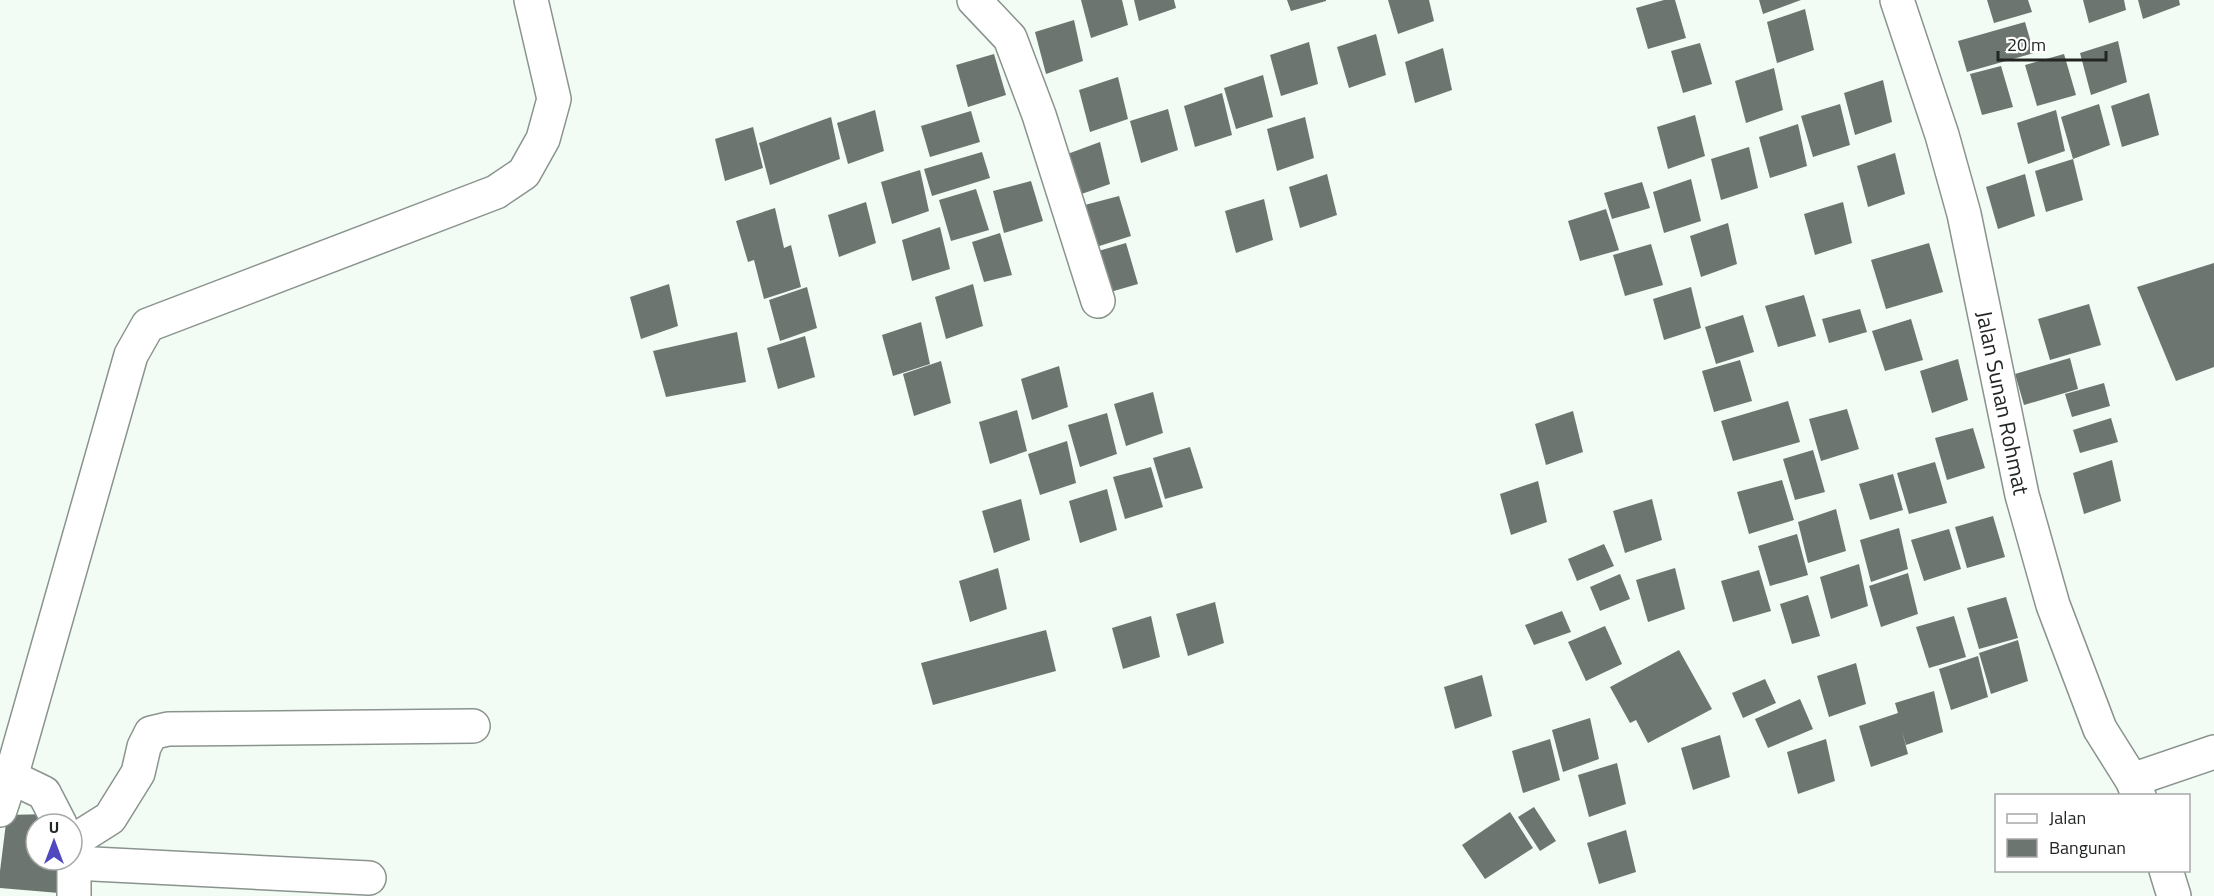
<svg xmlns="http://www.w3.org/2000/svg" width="2214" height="896" viewBox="0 0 2214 896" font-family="'Titillium Web',sans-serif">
<rect width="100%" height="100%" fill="#f2fcf5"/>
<!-- building -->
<g fill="#6c756f">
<polygon points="1081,0 1122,0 1128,25 1091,38"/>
<polygon points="1134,0 1174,0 1176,8 1139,21"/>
<polygon points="1287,0 1326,0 1326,1 1291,11"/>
<polygon points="1388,0 1429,0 1434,21 1398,34"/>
<polygon points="1664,0 1675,0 1686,38 1648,49 1636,8"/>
<polygon points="1759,0 1801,0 1763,14"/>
<polygon points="1987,0 2028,0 2032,12 1994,23"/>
<polygon points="2083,0 2124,0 2126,10 2089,23"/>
<polygon points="2138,0 2179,0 2180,5 2143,19"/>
<polygon points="1805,9 1814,50 1777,63 1767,22"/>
<polygon points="1074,20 1083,61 1046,74 1035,32"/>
<polygon points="2025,22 2034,53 1967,72 1958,41"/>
<polygon points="1376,34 1386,75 1349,88 1337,47"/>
<polygon points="2118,41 2127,82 2091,95 2080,53"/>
<polygon points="1309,42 1318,84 1281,96 1270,55"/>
<polygon points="1700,43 1712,84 1683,93 1671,51"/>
<polygon points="1443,48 1452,90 1415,103 1405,62"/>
<polygon points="994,54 1006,95 968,107 956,65"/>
<polygon points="2064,54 2076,95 2037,106 2025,65"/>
<polygon points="2001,66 2013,107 1982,115 1970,74"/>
<polygon points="1774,68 1783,110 1746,123 1735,81"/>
<polygon points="1263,75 1273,117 1236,129 1224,88"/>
<polygon points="1118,77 1128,119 1090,132 1079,90"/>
<polygon points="1883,80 1892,122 1855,135 1844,93"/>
<polygon points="1222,93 1232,135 1195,147 1184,106"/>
<polygon points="2149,93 2159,135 2122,147 2111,106"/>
<polygon points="1840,104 1850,145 1813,157 1801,116"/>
<polygon points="2099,104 2110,145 2073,159 2061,117"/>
<polygon points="1168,109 1178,150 1141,163 1130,121"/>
<polygon points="875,110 884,151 848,164 837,123"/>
<polygon points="2056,110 2065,151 2028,164 2017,123"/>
<polygon points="971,111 980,142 930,157 921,126"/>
<polygon points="1695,115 1705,156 1668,169 1657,127"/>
<polygon points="831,117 840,159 770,185 759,143"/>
<polygon points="1305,117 1314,158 1277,171 1267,129"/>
<polygon points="1798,124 1807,166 1770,178 1759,137"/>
<polygon points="753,127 763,168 725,181 715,139"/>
<polygon points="1100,142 1110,184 1073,197 1062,156"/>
<polygon points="1749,147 1758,188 1721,200 1711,159"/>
<polygon points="982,152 990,178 932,196 924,169"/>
<polygon points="1895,153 1905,194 1868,207 1857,166"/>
<polygon points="2073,159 2083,200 2046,212 2035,171"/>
<polygon points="920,170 929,211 892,224 881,182"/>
<polygon points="1327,174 1337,215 1300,228 1289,187"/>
<polygon points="2025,174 2035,216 1998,229 1986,187"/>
<polygon points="1691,179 1701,221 1664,233 1653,192"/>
<polygon points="1031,181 1043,221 1004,233 993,191"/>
<polygon points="1642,182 1650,208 1612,219 1604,193"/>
<polygon points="976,189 989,230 951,241 939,200"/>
<polygon points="1119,196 1131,236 1093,248 1081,206"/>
<polygon points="1264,199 1273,240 1236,253 1225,211"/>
<polygon points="866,202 876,243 839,257 828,215"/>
<polygon points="1843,202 1852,243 1815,255 1804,214"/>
<polygon points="775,208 784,248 791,245 801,287 764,299 754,260 748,262 736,221"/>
<polygon points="1606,209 1619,250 1580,261 1568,221"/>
<polygon points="1728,223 1737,264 1701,277 1690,236"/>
<polygon points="940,227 950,269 912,281 902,240"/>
<polygon points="1000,233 1012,275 984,282 972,242"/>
<polygon points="1126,243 1138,284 1100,295 1088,254"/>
<polygon points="1929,243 1943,292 1886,309 1871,260"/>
<polygon points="1651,244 1663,285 1625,296 1613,255"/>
<polygon points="2214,263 2214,367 2176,381 2137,287"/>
<polygon points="669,284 678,326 641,339 630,297"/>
<polygon points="973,284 983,326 946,339 935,297"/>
<polygon points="807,287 817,328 780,341 769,300"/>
<polygon points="1691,287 1701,328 1664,340 1653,299"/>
<polygon points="1804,295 1816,336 1778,347 1765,306"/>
<polygon points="2089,304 2101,345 2050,360 2038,319"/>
<polygon points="1860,309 1867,332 1829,343 1822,319"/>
<polygon points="1743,315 1754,352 1716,364 1705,327"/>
<polygon points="1911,319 1923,360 1885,371 1872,331"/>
<polygon points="921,322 930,364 893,376 882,335"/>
<polygon points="737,332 746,382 666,397 653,351"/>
<polygon points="805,336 815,377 778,389 767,348"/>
<polygon points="2070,358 2078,389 2024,405 2015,374"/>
<polygon points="1958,359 1968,400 1932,413 1920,371"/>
<polygon points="1740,360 1752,401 1714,412 1702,371"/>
<polygon points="941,361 951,403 914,416 903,374"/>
<polygon points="1059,366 1068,407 1032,420 1021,379"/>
<polygon points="2104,383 2110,406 2072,417 2065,394"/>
<polygon points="1153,392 1163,433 1126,446 1114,404"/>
<polygon points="1788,401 1800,442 1733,461 1721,421"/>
<polygon points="1847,409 1859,449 1821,461 1809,419"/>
<polygon points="1017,410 1027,451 990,464 979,422"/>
<polygon points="1573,411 1583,452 1546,465 1535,424"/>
<polygon points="1107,413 1117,454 1080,467 1068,425"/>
<polygon points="2111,418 2118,442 2080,453 2073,430"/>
<polygon points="1973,428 1985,468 1947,480 1935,438"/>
<polygon points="1067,441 1076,483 1040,495 1028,454"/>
<polygon points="1190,447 1203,488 1165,499 1153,458"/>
<polygon points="1813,450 1825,492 1795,500 1783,459"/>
<polygon points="2112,460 2121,501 2084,514 2073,473"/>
<polygon points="1935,462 1947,503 1909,514 1897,473"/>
<polygon points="1151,467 1163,507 1125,519 1113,477"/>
<polygon points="1893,474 1903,510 1870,520 1859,484"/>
<polygon points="1782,480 1794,520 1749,534 1737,492"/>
<polygon points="1538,481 1547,522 1511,535 1500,494"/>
<polygon points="1107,489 1117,530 1080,543 1069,501"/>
<polygon points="1021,499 1030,540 994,553 982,511"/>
<polygon points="1652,499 1662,540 1625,553 1613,511"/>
<polygon points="1836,509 1846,551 1808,563 1798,522"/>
<polygon points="1993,516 2005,557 1967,568 1955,527"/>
<polygon points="1899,528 1908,569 1871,582 1860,540"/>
<polygon points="1949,529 1961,569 1924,581 1911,540"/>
<polygon points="1797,534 1808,575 1770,586 1758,546"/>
<polygon points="1604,544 1614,566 1577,581 1568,559"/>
<polygon points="1859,564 1868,606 1831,619 1820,577"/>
<polygon points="998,568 1007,609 970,622 959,581"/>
<polygon points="1675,568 1685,609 1648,622 1636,580"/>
<polygon points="1759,570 1771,611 1733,622 1721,581"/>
<polygon points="1908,573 1918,614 1881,627 1869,586"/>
<polygon points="1620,574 1630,599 1600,611 1590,587"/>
<polygon points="1808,595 1820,636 1792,644 1780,604"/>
<polygon points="2006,597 2018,638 1979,649 1967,608"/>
<polygon points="1215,602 1224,643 1188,656 1176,614"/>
<polygon points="1562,611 1571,632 1534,645 1525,625"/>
<polygon points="1151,616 1160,657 1123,669 1112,628"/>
<polygon points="1954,616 1966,657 1929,668 1916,627"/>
<polygon points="1605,626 1622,664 1586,681 1568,642"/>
<polygon points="1046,630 1056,671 933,705 921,663"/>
<polygon points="2018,640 2028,681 1991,694 1979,653"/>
<polygon points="1679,650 1712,709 1648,743 1636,720 1630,723 1610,687"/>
<polygon points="1978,656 1988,697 1951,710 1939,669"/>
<polygon points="1856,663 1866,704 1829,717 1817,676"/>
<polygon points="1482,675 1492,716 1455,729 1444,687"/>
<polygon points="1765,679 1776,703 1743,718 1732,693"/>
<polygon points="1934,691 1943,732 1906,745 1902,731 1908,754 1871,767 1859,726 1898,713 1895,703"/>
<polygon points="1800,699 1813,729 1768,748 1755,719"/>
<polygon points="1590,718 1599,759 1563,772 1552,730"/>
<polygon points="1720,735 1730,777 1693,790 1681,748"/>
<polygon points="1550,739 1560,780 1523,793 1512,751"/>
<polygon points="1826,739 1835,781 1798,794 1787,752"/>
<polygon points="1617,763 1626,804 1589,817 1578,775"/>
<polygon points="1534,807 1556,841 1540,851 1518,817"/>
<polygon points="1510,812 1533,848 1485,879 1462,845"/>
<polygon points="49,814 51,824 36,824 36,860 55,860 59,893 0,888 0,871 7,815"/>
<polygon points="1626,830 1636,872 1599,884 1587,843"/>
</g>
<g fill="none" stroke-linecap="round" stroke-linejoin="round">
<defs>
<g id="street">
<polyline points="974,0 1010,38 1039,115 1098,301"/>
<path id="s1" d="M1897,0L1942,135L1964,214L2022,495L2053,605L2100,729L2132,780L2139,796"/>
<polyline points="11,777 44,793 60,824"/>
<polyline points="2132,780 2214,752"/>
<polyline points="0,810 11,777 131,355 148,325 496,192 524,173 543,139 554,99 531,0"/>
<polyline points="72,842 110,818 138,773 144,747 151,733 168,729 473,726"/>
<polyline points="72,856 74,863 74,896"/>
<polyline points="74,863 369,878"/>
<polyline points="2166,870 2174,896"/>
</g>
</defs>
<!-- street casing -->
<use href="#street" stroke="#8a938d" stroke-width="36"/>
<!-- street -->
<use href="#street" stroke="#fff" stroke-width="33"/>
</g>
<g text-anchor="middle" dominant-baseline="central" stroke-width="4.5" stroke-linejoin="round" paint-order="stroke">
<!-- street labels -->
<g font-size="22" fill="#222623" stroke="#fff">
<text stroke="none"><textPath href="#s1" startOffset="417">Jalan Sunan Rohmat</textPath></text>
</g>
</g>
<!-- legend -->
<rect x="1995" y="794" width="195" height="78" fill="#ffffff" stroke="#a7a8a7" stroke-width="1.5"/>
<rect x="2007" y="814" width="30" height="9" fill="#ffffff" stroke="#a7a8a7" stroke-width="1.5"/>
<text x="2049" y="824" font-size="18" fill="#222623">Jalan</text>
<rect x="2007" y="839" width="30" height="18" fill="#6c756f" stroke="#a7a8a7" stroke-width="1.5"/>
<text x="2049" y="854" font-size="18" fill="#222623">Bangunan</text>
<!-- north arrow -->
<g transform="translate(54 842)"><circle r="28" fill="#ffffff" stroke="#a7a8a7" stroke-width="1.5"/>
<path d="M0-4.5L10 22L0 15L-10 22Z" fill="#4f48bf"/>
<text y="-9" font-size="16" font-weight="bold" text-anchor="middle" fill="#222623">U</text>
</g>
<!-- scale -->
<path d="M1998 51v9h108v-9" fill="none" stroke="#222623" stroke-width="3"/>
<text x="2007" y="51" font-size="18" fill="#222623" stroke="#ffffff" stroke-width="4.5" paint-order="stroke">20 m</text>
</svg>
